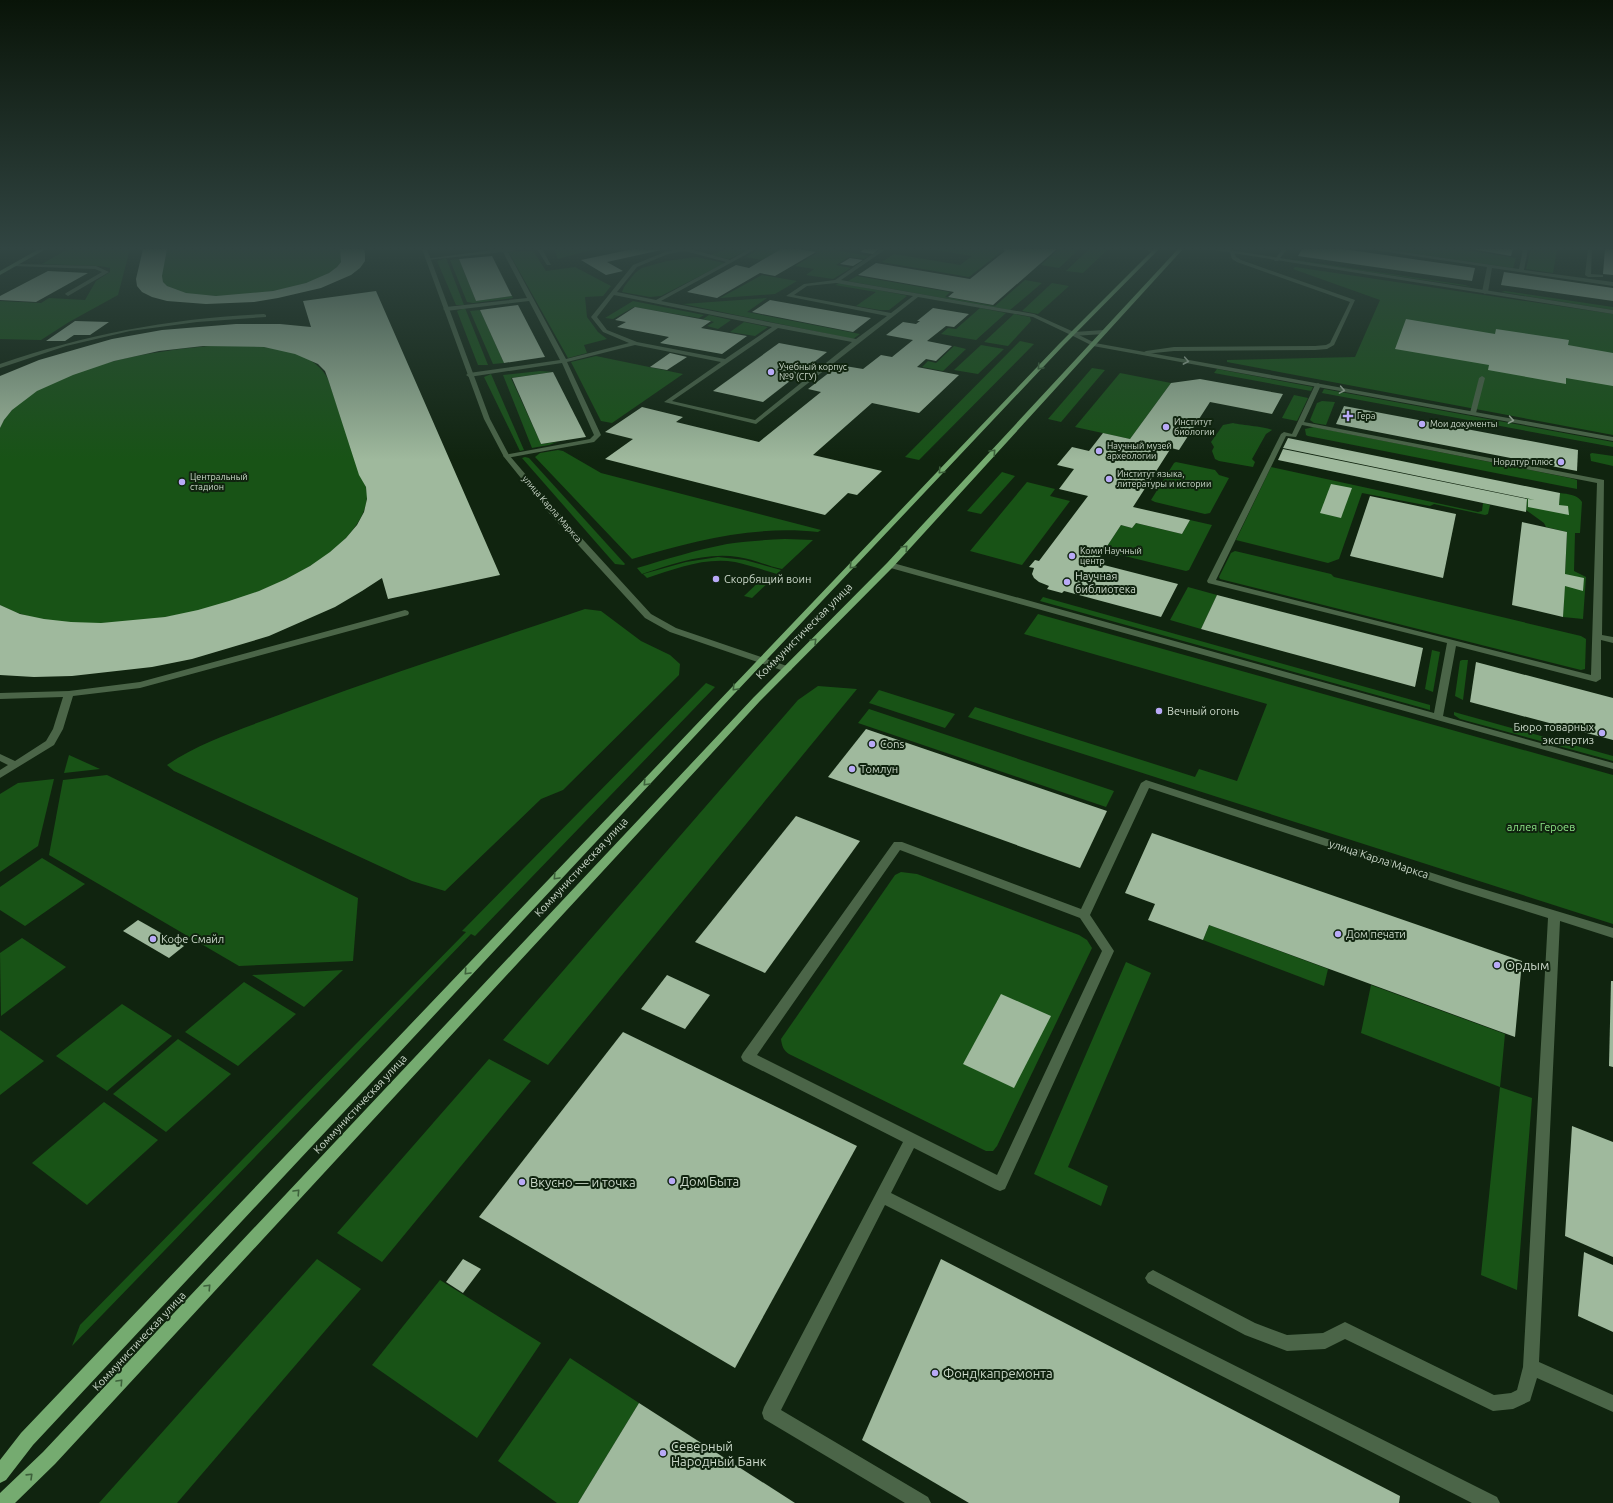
<svg xmlns="http://www.w3.org/2000/svg" width="1613" height="1503" viewBox="0 0 1613 1503" font-family="Ubuntu,sans-serif">
<rect width="100%" height="100%" fill="#10240f"/>
<!-- green -->
<g fill="#185316">
<polygon points="68,249 130,249 118,295 69,322 41,340 0,339 0,301 41,303 49,298 85,300 96,281 110,272 110,268 100,266 42,264"/>
<path d="M167,249H340C341,253 342,258 341,261C330,292 181,310 163,282C160,276 165,257 167,249Z"/>
<polygon points="554,249 594,249 558,259"/>
<polygon points="730,249 750,249 729,259 710,255 721,251"/>
<polygon points="759,249 781,249 762,260 746,257"/>
<polygon points="799,249 830,249 869,256 864,259 849,257 836,265 851,268 833,279 806,275 814,269 795,266 817,253"/>
<polygon points="929,249 992,249 1002,251 969,277 882,262 894,254 960,265 972,256"/>
<polygon points="1059,249 1079,249 1059,268 1041,265"/>
<polygon points="1089,249 1107,250 1083,273 1066,271"/>
<polygon points="1384,249 1459,249 1516,258 1513,268"/>
<polygon points="1531,249 1557,249 1553,273 1526,269"/>
<polygon points="508,251 533,251 546,271 575,267 611,286 603,296 585,297 587,317 598,332 607,339 584,345 587,353 568,358"/>
<polygon points="696,257 725,263 661,296 650,297 622,292 624,287 635,273 642,268 667,261"/>
<polygon points="446,258 464,305 456,305 437,261"/>
<polygon points="459,259 476,301 512,296 513,298 473,303 467,302 450,260"/>
<polygon points="1296,260 1465,285 1471,287 1296,261"/>
<polygon points="1295,267 1613,314 1613,435 1227,362 1227,360 1355,357 1380,300 1293,269"/>
<polygon points="762,275 797,281 775,294 720,298"/>
<polygon points="857,276 950,292 945,297 995,306 1025,280 1042,283 1010,310 848,281"/>
<polygon points="840,283 904,295 907,296 889,310 880,310 856,306 876,292 835,285"/>
<polygon points="1052,283 1069,286 1038,314 1022,311"/>
<polygon points="1505,291 1613,307 1613,310 1501,292"/>
<polygon points="767,298 747,312 860,334 853,339 683,304"/>
<polygon points="633,301 704,315 699,318 634,307 613,319 605,318"/>
<polygon points="465,308 488,365 478,365 457,311"/>
<polygon points="980,308 1006,313 976,340 941,334 948,328 956,329"/>
<polygon points="480,310 504,363 493,364 470,311"/>
<polygon points="1014,314 1030,317 1031,321 1008,346 984,342"/>
<polygon points="709,315 731,320 718,329 707,326 714,322 703,319"/>
<polygon points="744,322 768,327 755,336 730,332"/>
<polygon points="1020,341 1034,344 919,460 905,457"/>
<path d="M225,345C257,346 312,346 328,379L361,477C362,480 365,484 366,487C369,499 365,510 360,519C334,567 247,599 197,611C165,618 133,623 100,623C67,624 29,621 0,605V428C27,367 165,348 225,345Z"/>
<polygon points="981,345 1004,349 978,374 954,370"/>
<polygon points="954,346 966,349 943,371 922,367 928,361 936,363"/>
<polygon points="596,356 683,374 612,423 601,421 571,362"/>
<polygon points="1092,368 1105,370 1061,422 1048,419"/>
<polygon points="1217,369 1313,387 1311,391 1214,373"/>
<polygon points="540,371 553,372 511,378 541,444 557,442 549,445 532,448 503,375"/>
<polygon points="1120,373 1171,383 1130,439 1075,427"/>
<polygon points="491,374 524,450 520,451 484,377"/>
<polygon points="1324,389 1613,442 1613,447 1322,393"/>
<polygon points="1294,395 1308,398 1297,421 1282,418"/>
<polygon points="1322,401 1335,402 1326,425 1314,423 1310,420 1317,403"/>
<path d="M1233,423C1241,425 1268,427 1272,430L1266,434L1252,459L1255,462L1253,467L1219,461L1215,459L1212,451L1214,447L1211,442L1223,425Z"/>
<polygon points="1314,427 1570,478 1577,480 1577,489 1308,436 1306,435 1305,429"/>
<path d="M558,450L563,451L601,473L821,530L818,532C754,525 693,541 632,559L535,457L540,453Z"/>
<polygon points="1592,453 1613,456 1613,466 1591,461 1590,454"/>
<polygon points="525,457 529,458 625,564 624,565 615,564 522,458"/>
<polygon points="1176,462 1215,470 1219,475 1229,478 1210,513 1205,514 1155,502 1151,500 1174,463"/>
<polygon points="1271,467 1478,512 1482,511 1483,503 1490,505 1488,514 1485,515 1434,504 1430,506 1362,493 1339,559 1328,563 1236,540"/>
<polygon points="1002,472 1015,476 981,514 967,511"/>
<polygon points="1027,482 1055,489 1050,496 1070,501 1022,565 970,551"/>
<path d="M1560,493C1568,494 1578,495 1582,502L1580,533H1575L1574,571L1586,577L1583,619L1563,617L1567,532L1546,527L1544,523L1526,510L1527,498L1559,504Z"/>
<polygon points="1190,520 1212,525 1189,570 1186,571 1104,551 1121,525 1132,528 1136,523 1182,534"/>
<path d="M785,539L813,540L782,569C767,566 753,559 738,557C705,552 673,564 642,574L637,568C667,559 696,550 727,544C746,541 766,540 785,539Z"/>
<polygon points="1235,551 1331,574 1334,577 1581,636 1586,639 1585,669 1581,670 1220,579 1219,577 1231,553"/>
<path d="M718,557L745,560L781,570L777,574C763,570 749,565 735,562C705,557 675,569 647,578L643,574L686,562Z"/>
<polygon points="765,576 773,578 752,598 744,596"/>
<polygon points="1188,587 1217,595 1201,629 1170,620"/>
<polygon points="1043,597 1430,705 1430,710 1040,601"/>
<path d="M585,609L601,611L641,641L670,655L680,664L679,675L563,790L541,799L445,891L412,881L174,771L167,765C203,740 251,726 292,710C389,674 487,642 585,609Z"/>
<polygon points="1038,614 1613,775 1613,924 968,717 975,707 1195,777 1199,769 1237,781 1267,704 1024,634"/>
<polygon points="1432,650 1440,652 1433,692 1425,689"/>
<polygon points="1462,660 1468,660 1463,700 1455,696 1460,661"/>
<polygon points="706,683 715,687 475,936 471,934 72,1346 80,1325 466,932 462,931"/>
<polygon points="818,686 857,689 548,1065 503,1040 798,700"/>
<polygon points="879,690 955,714 945,728 869,703"/>
<polygon points="869,709 1114,791 1106,807 858,723"/>
<polygon points="1454,712 1613,756 1613,761 1460,719 1454,715"/>
<polygon points="69,755 100,769 64,773"/>
<polygon points="107,775 358,898 353,961 239,966 49,855 63,780"/>
<polygon points="54,779 38,846 0,872 0,794 18,783"/>
<polygon points="42,858 85,884 25,926 0,910 0,887"/>
<path d="M901,872L917,874L1079,935L1087,940L1092,948L997,1146L993,1151H986L789,1054C783,1050 782,1046 781,1039L895,875Z"/>
<polygon points="1209,925 1328,969 1324,986 1203,940"/>
<polygon points="22,938 66,967 1,1016 0,953"/>
<polygon points="1126,962 1151,973 1068,1167 1108,1186 1101,1206 1034,1174"/>
<polygon points="343,970 304,1007 252,975"/>
<polygon points="244,982 296,1014 238,1066 185,1032"/>
<polygon points="1371,985 1505,1034 1500,1087 1532,1098 1517,1290 1481,1275 1500,1087 1361,1033"/>
<polygon points="122,1004 172,1036 107,1091 56,1056"/>
<polygon points="0,1030 44,1061 0,1095"/>
<polygon points="178,1039 231,1074 166,1132 113,1094"/>
<polygon points="489,1059 531,1081 382,1262 337,1233"/>
<polygon points="104,1102 158,1140 87,1205 32,1163"/>
<polygon points="317,1259 361,1289 177,1503 99,1503"/>
<polygon points="440,1280 541,1343 477,1438 372,1365"/>
<polygon points="570,1358 639,1403 578,1503 557,1503 498,1461"/>
</g>
<!-- building -->
<g fill="#9fb99d">
<polygon points="143,249 167,249 162,276 163,282 167,286 186,293 216,296 273,291 306,283 329,273 337,267 341,262 340,249 364,249 365,254 365,261 360,268 351,275 321,288 278,298 254,302 206,304 167,301 152,297 142,292 137,286 136,279"/>
<polygon points="633,249 661,250 607,262 623,271 606,275 581,260"/>
<polygon points="781,249 799,249 816,252 775,276 760,273 717,298 687,292 736,265 749,268"/>
<polygon points="864,249 879,249 873,254 860,252"/>
<polygon points="1003,249 1057,249 993,305 948,297 954,292 858,275 876,263 970,279 1005,251"/>
<polygon points="1302,249 1343,249 1475,268 1472,281 1298,256"/>
<polygon points="1472,249 1513,249 1511,256"/>
<polygon points="1605,249 1613,249 1613,275 1603,274"/>
<polygon points="492,256 512,296 476,301 459,259"/>
<polygon points="850,258 863,260 853,266 840,264"/>
<polygon points="48,271 88,273 36,302 0,300 0,296"/>
<polygon points="1504,272 1613,288 1613,301 1501,285"/>
<polygon points="376,291 500,575 388,599 382,578 362,591 335,607 269,636 192,659 152,667 72,676 34,677 0,675 0,605 20,614 44,619 71,622 101,623 165,617 198,610 229,601 259,591 286,579 310,566 330,552 346,538 357,525 364,512 367,499 366,487 359,475 328,379 325,371 318,364 295,354 264,347 203,346 159,351 114,361 73,375 37,391 12,410 4,420 0,428 0,376 39,360 77,349 112,339 162,330 236,324 280,324 311,327 303,301"/>
<polygon points="770,300 871,318 853,332 752,312"/>
<polygon points="518,305 545,357 504,363 480,310"/>
<polygon points="635,307 711,321 701,328 747,336 722,354 660,343 669,337 617,327 626,322 615,320"/>
<polygon points="933,308 969,314 954,327 946,326 927,341 952,346 936,361 926,359 917,367 959,375 919,413 872,403 813,455 882,471 857,495 848,493 825,515 605,459 633,439 605,432 642,407 683,417 676,422 759,442 821,392 808,389 839,365 863,369 881,355 892,357 913,340 886,335 903,322 916,324 920,321 917,321"/>
<polygon points="1406,319 1495,334 1496,329 1569,340 1568,345 1613,353 1613,386 1566,378 1566,384 1488,370 1489,365 1395,349"/>
<polygon points="75,321 109,322 90,335 74,335 65,341 46,341"/>
<polygon points="779,343 827,352 763,402 713,391"/>
<polygon points="670,353 687,357 667,370 650,367"/>
<polygon points="553,372 586,437 541,444 512,378"/>
<polygon points="1200,379 1283,394 1272,414 1210,402 1179,450 1171,448 1133,507 1190,520 1182,534 1136,523 1132,528 1121,525 1096,563 1178,584 1161,617 1064,591 1062,593 1047,589 1049,586 1039,582 1034,578 1032,574 1034,568 1029,567 1035,560 1039,561 1088,496 1059,489 1074,469 1057,465 1072,447 1089,451 1103,433 1130,439 1171,383"/>
<polygon points="1344,406 1578,450 1577,471 1336,424"/>
<polygon points="1288,438 1560,493 1559,505 1568,506 1569,515 1528,507 1528,499 1535,500 1283,448"/>
<polygon points="1283,449 1527,499 1526,512 1278,460"/>
<polygon points="1331,484 1352,488 1341,518 1320,513"/>
<polygon points="1370,496 1456,514 1443,578 1350,556"/>
<polygon points="1522,522 1567,532 1565,574 1584,578 1583,591 1565,586 1563,617 1512,605"/>
<polygon points="1217,595 1423,648 1415,687 1201,629"/>
<polygon points="1476,662 1613,698 1613,740 1470,702"/>
<polygon points="866,729 1107,811 1080,868 828,777"/>
<polygon points="796,816 860,841 765,973 695,942"/>
<polygon points="1152,833 1522,961 1515,1037 1209,925 1203,940 1148,920 1155,904 1125,893"/>
<polygon points="138,920 184,946 169,958 123,931"/>
<polygon points="667,975 710,995 685,1029 641,1009"/>
<polygon points="1611,981 1613,981 1613,1067 1609,1066"/>
<polygon points="1001,994 1051,1016 1014,1088 963,1064"/>
<polygon points="623,1032 857,1146 735,1368 479,1217"/>
<polygon points="1572,1126 1613,1142 1613,1257 1565,1236"/>
<polygon points="1584,1252 1613,1265 1613,1332 1578,1316"/>
<polygon points="463,1259 481,1269 463,1293 446,1282"/>
<polygon points="941,1259 1400,1496 1399,1503 969,1503 862,1440"/>
<polygon points="639,1403 795,1503 578,1503"/>
</g>
<g fill="none" stroke-linecap="round" stroke-linejoin="round">
<!-- lane -->
<g fill="#4b6548" fill-rule="evenodd">
<path d="M500,249H520L508,252L566,359L629,343L603,332L591,317L633,265L665,252L678,249H690L730,260L749,249H756L661,301L856,339L887,316L786,296L804,284L835,280L880,249H886L841,280L1034,314L1074,332L1104,330L1107,332L1104,334L1073,336L1033,317L918,297L756,424L664,402L721,362L635,345L567,362L601,435L594,442L506,458L503,456L504,455L590,439L594,435L562,363L469,377L466,375L469,373L560,360L529,301L446,311L443,309L446,307L527,298L503,252L427,260L425,259ZM685,251L726,262L656,300L617,292L637,267L668,254ZM836,283L913,296L891,313L794,295L807,286ZM614,295L772,327L725,359L637,342L607,330L597,317ZM778,328L852,342L755,420L672,401Z"/>
<polygon points="537,249 542,249 551,265 547,265"/>
<polygon points="1143,249 1151,249 1156,252 1154,253"/>
<polygon points="1282,249 1287,249 1278,261 1274,261"/>
<polygon points="1367,249 1383,249 1519,269 1523,249 1528,249 1524,270 1613,282 1613,286 1492,268 1488,292 1485,294 1482,292 1487,267"/>
<polygon points="1588,249 1592,249 1591,274 1603,275 1603,277 1588,277 1585,275"/>
<polygon points="1230,252 1234,252 1236,257 1241,260 1355,300 1334,345 1327,349 1315,350 1174,351 1144,354 1144,352 1146,351 1174,347 1315,346 1326,345 1330,343 1350,302 1237,262 1232,259"/>
<polygon points="16,264 96,266 109,272 68,296 65,294 66,293 102,272 95,269 14,266 14,264"/>
<path d="M264,314L266,315V317L197,322L130,331L66,346L0,368V364C86,334 173,318 264,314Z"/>
<polygon points="1482,376 1485,378 1476,413 1471,414 1470,413 1479,378"/>
<path d="M1318,383L1321,385L1304,422L1604,480L1602,635L1613,637V643L1601,640V679L1596,682L1456,646L1443,716L1613,763V769L887,567L886,565L890,563H893L1434,713L1447,643L1208,583L1207,581L1281,434L1284,432L1292,434L1315,385ZM1302,425L1597,483L1591,675L1216,580L1286,436L1296,437Z"/>
<polygon points="405,610 408,611 409,613 408,615 140,688 73,696 63,729 54,745 0,778 0,770 8,765 0,761 0,754 15,761 46,741 53,729 63,697 0,699 0,693 69,691 140,682"/>
<path d="M1146,780L1463,883L1613,928V938L1560,921L1539,1362L1613,1395V1412L1537,1378L1530,1401L1513,1409L1493,1411L1345,1339L1325,1349L1287,1351L1245,1335L1148,1283L1145,1278L1148,1273L1153,1270L1255,1323L1287,1335L1323,1333L1345,1322L1494,1395L1511,1393L1517,1390L1523,1367L1548,918L1456,889L1149,788L1090,915L1114,951L1005,1189L1000,1191L995,1189L914,1148L891,1193L1497,1497L1500,1503H1472L885,1205L781,1410L928,1497L931,1503H905L764,1419L762,1413L764,1407L903,1142L743,1061L741,1057L743,1053L894,842H902L1081,909L1141,783ZM900,850L1080,918L1102,951L997,1175L757,1055Z"/>
</g>
<!-- street -->
<g fill="#4b6548" fill-rule="evenodd">
<polygon points="422,249 427,249 490,419 509,455 555,509 651,614 676,628 790,667 792,669 790,671 784,671 670,632 645,618 549,513 504,457 484,419"/>
<polygon points="1208,249 1222,249 1613,310 1613,314"/>
<polygon points="1071,333 1075,333 1095,343 1613,437 1613,441 1093,346 1071,335"/>
</g>
<!-- secondary -->
<polygon fill="#628d5f" fill-rule="evenodd" points="39,249 46,249 0,275 0,271"/>
<!-- primary -->
<g fill="#75ab70" fill-rule="evenodd">
<polygon points="1154,249 1159,249 1063,346 735,693 33,1445 6,1480 0,1483 0,1460 21,1433 1059,344"/>
<polygon points="1178,249 1183,249 893,567 760,701 55,1464 15,1503 0,1503 0,1493 43,1452 754,697 887,563"/>
</g>
</g>
<!-- one-way arrows -->
<defs><path id="oneway-chevron" d="M-2-3.5L2.5 0L-2 3.5" fill="none" stroke-width="1.6" stroke-linecap="round" stroke-linejoin="round"/></defs>
<g stroke="#9eaf9c">
<use href="#oneway-chevron" transform="translate(1186 361) rotate(11)"/>
<use href="#oneway-chevron" transform="translate(1342 390) rotate(10)"/>
<use href="#oneway-chevron" transform="translate(1511 420) rotate(10)"/>
</g>
<g stroke="#3d613b">
<use href="#oneway-chevron" transform="translate(1040 367) rotate(133)"/>
<use href="#oneway-chevron" transform="translate(993 452) rotate(-47)"/>
<use href="#oneway-chevron" transform="translate(941 471) rotate(133)"/>
<use href="#oneway-chevron" transform="translate(905 548) rotate(-47)"/>
<use href="#oneway-chevron" transform="translate(852 566) rotate(133)"/>
<use href="#oneway-chevron" transform="translate(814 641) rotate(-45)"/>
<use href="#oneway-chevron" transform="translate(735 688) rotate(134)"/>
<use href="#oneway-chevron" transform="translate(646 783) rotate(133)"/>
<use href="#oneway-chevron" transform="translate(556 877) rotate(133)"/>
<use href="#oneway-chevron" transform="translate(467 972) rotate(133)"/>
<use href="#oneway-chevron" transform="translate(297 1192) rotate(-47)"/>
<use href="#oneway-chevron" transform="translate(208 1287) rotate(-47)"/>
<use href="#oneway-chevron" transform="translate(120 1382) rotate(-47)"/>
<use href="#oneway-chevron" transform="translate(30 1476) rotate(-44)"/>
</g>
<!-- sky -->
<linearGradient id="sky" x2="0" y2="1"><stop stop-color="#091408"/><stop offset="0.54" stop-color="#314542"/><stop offset="1" stop-color="#314542" stop-opacity="0"/></linearGradient>
<rect width="1613" height="460" fill="url(#sky)"/>
<!-- markers -->
<g fill="#b9aaf7" stroke="#10240f" stroke-width="1.5">
<circle cx="771" cy="372" r="4"/>
<path d="M1346 410h4v4h4v4h-4v4h-4v-4h-4v-4h4z"/>
<circle cx="1422" cy="424" r="4"/>
<circle cx="1166" cy="427" r="4"/>
<circle cx="1099" cy="451" r="4"/>
<circle cx="1561" cy="462" r="4"/>
<circle cx="1109" cy="479" r="4"/>
<circle cx="182" cy="482" r="4"/>
<circle cx="1072" cy="556" r="4"/>
<circle cx="716" cy="579" r="4"/>
<circle cx="1067" cy="582" r="4"/>
<circle cx="1159" cy="711" r="4"/>
<circle cx="1602" cy="733" r="4"/>
<circle cx="872" cy="744" r="4"/>
<circle cx="852" cy="769" r="4"/>
<circle cx="1338" cy="934" r="4"/>
<circle cx="153" cy="939" r="4"/>
<circle cx="1497" cy="965" r="4"/>
<circle cx="672" cy="1181" r="4"/>
<circle cx="522" cy="1182" r="4"/>
<circle cx="935" cy="1373" r="4"/>
<circle cx="663" cy="1453" r="4"/>
</g>
<g text-anchor="middle" dominant-baseline="central" stroke-width="4" stroke-linejoin="round" paint-order="stroke">
<!-- far-poi labels -->
<g font-size="9" fill="#cad7c9" stroke="#10240f" text-anchor="start">
<text x="779" y="367">Учебный корпус<tspan x="779" dy="10">№9 (СГУ)</tspan></text>
<text x="1357" y="416">Гера</text>
<text x="1174" y="422">Институт<tspan x="1174" dy="10">биологии</tspan></text>
<text x="1430" y="424">Мои документы</text>
<text x="1107" y="446">Научный музей<tspan x="1107" dy="10">археологии</tspan></text>
<text x="1553" y="462" text-anchor="end">Нордтур плюс</text>
<text x="1117" y="474">Институт языка,<tspan x="1117" dy="10">литературы и истории</tspan></text>
<text x="190" y="477">Центральный<tspan x="190" dy="10">стадион</tspan></text>
<text x="1080" y="551">Коми Научный<tspan x="1080" dy="10">центр</tspan></text>
</g>
<!-- far-street labels -->
<g font-size="9" fill="#cad7c9" stroke="#10240f">
<text transform="translate(552 509) rotate(49)">улица Карла Маркса</text>
</g>
<!-- poi labels -->
<g font-size="11" fill="#cad7c9" stroke="#10240f" text-anchor="start">
<text x="1075" y="576">Научная<tspan x="1075" dy="13">библиотека</tspan></text>
<text x="724" y="579">Скорбящий воин</text>
<text x="1167" y="711">Вечный огонь</text>
<text x="1594" y="727" text-anchor="end">Бюро товарных<tspan x="1594" dy="13">экспертиз</tspan></text>
<text x="880" y="744">Cons</text>
<text x="860" y="769">Томлун</text>
<text x="1346" y="934">Дом печати</text>
<text x="161" y="939">Кофе Смайл</text>
</g>
<!-- street labels -->
<g font-size="11" fill="#cad7c9" stroke="#10240f">
<text transform="translate(804 631) rotate(-45)">Коммунистическая улица</text>
<text transform="translate(1379 859) rotate(18)">улица Карла Маркса</text>
<text transform="translate(581 867) rotate(-47)">Коммунистическая улица</text>
<text transform="translate(360 1104) rotate(-47)">Коммунистическая улица</text>
<text transform="translate(139 1341) rotate(-47)">Коммунистическая улица</text>
</g>
<!-- park labels -->
<g font-size="11" fill="#8ce386" stroke="#10240f">
<text x="1541" y="827">аллея Героев</text>
</g>
<!-- near-poi labels -->
<g font-size="13" fill="#cad7c9" stroke="#10240f" text-anchor="start">
<text x="1505" y="965">Ордым</text>
<text x="680" y="1181">Дом Быта</text>
<text x="530" y="1182">Вкусно — и точка</text>
<text x="943" y="1373">Фонд капремонта</text>
<text x="671" y="1446">Северный<tspan x="671" dy="15">Народный Банк</tspan></text>
</g>
</g>
</svg>
